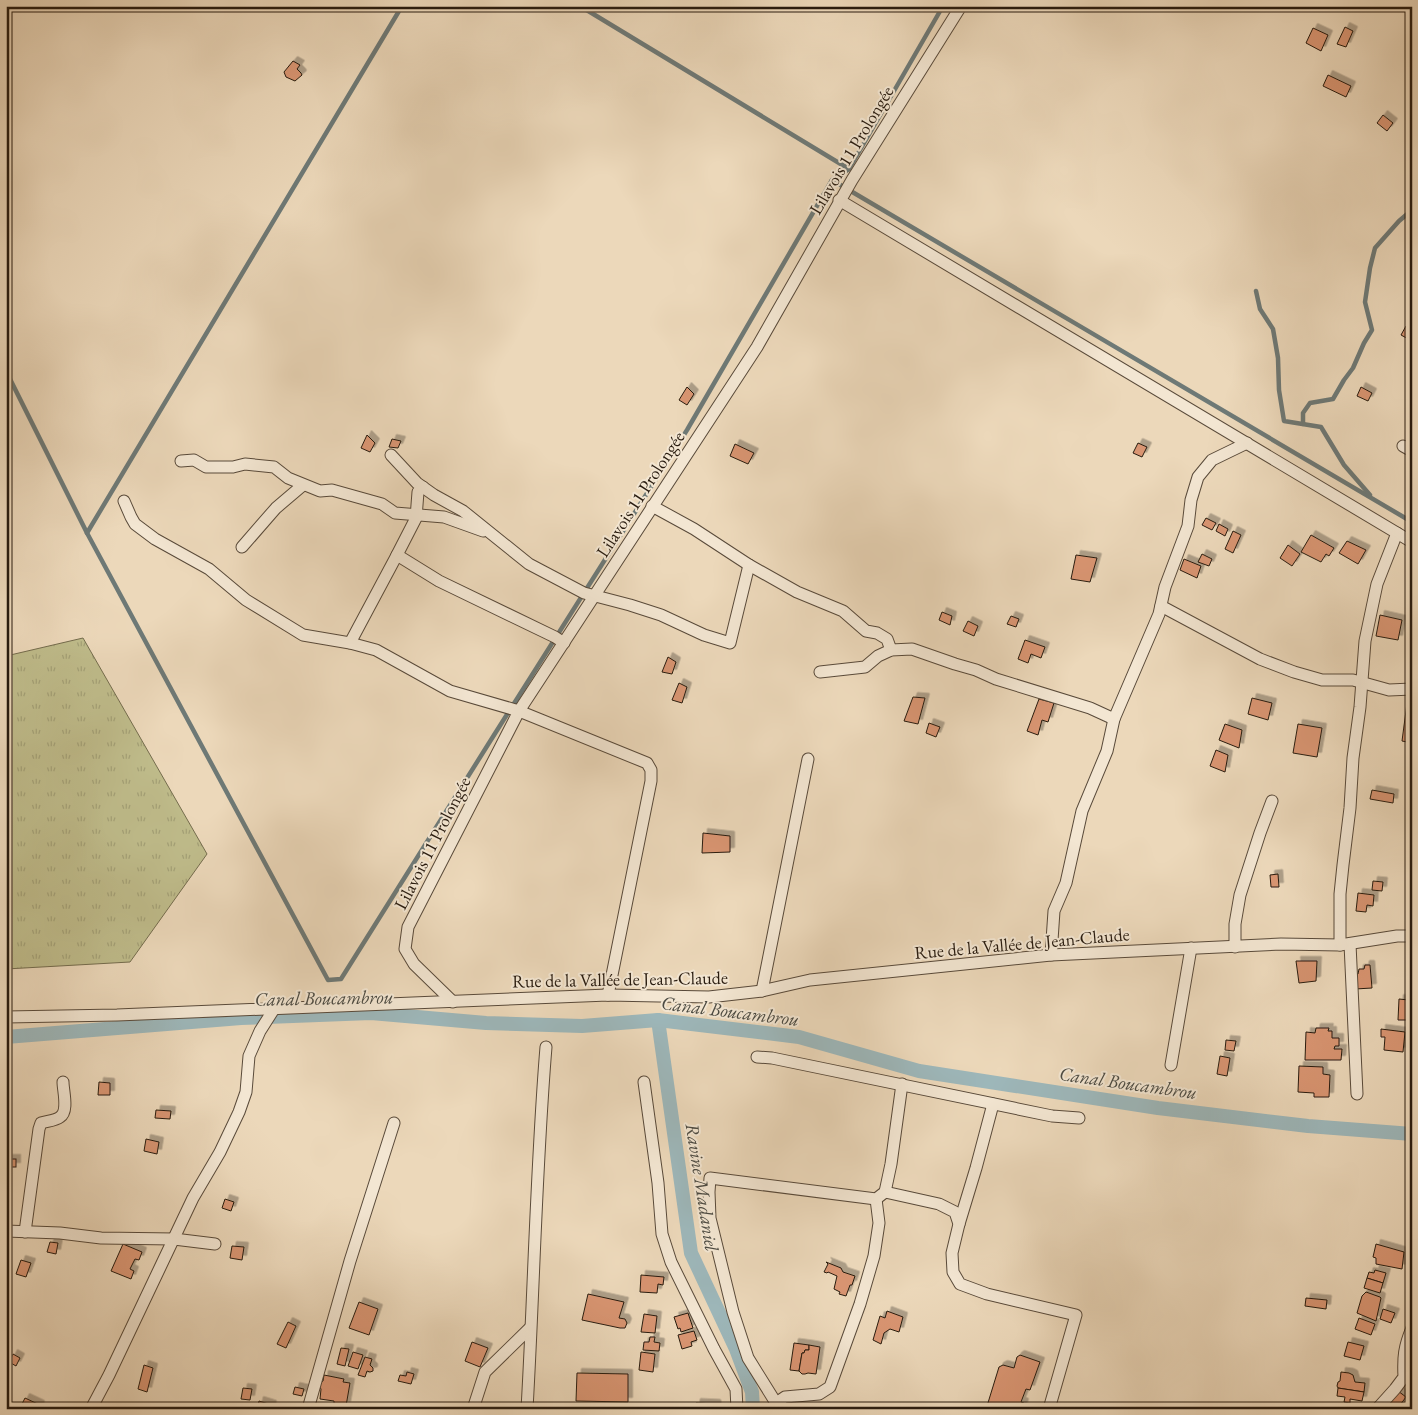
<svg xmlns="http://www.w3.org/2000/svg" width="1418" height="1415" viewBox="0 0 1418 1415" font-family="'EB Garamond',serif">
<defs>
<pattern id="grass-tufts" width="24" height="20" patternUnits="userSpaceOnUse" patternTransform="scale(1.25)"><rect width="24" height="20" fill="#bfbc8b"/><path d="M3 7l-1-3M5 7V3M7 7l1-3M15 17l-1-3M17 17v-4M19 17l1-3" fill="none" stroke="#a4a177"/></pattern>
<filter id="shadow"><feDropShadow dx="4.5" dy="-4.5" stdDeviation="0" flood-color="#0004"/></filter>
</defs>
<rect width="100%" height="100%" fill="#ecd8ba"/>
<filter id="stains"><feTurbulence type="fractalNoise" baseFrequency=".004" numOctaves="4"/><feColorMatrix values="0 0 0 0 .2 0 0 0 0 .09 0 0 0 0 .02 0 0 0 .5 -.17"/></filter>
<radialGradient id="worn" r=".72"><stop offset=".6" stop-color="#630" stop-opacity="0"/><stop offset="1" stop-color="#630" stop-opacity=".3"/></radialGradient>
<!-- grass -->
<polygon fill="url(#grass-tufts)" stroke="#746c4d" points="83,638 207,854 130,962 6,969 6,656"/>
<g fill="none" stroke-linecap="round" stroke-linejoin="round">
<!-- stream -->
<g stroke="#6e7976" stroke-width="4.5">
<polyline points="580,6 849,169"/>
<polyline points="832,180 1412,522"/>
<polyline points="1256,291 1260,309 1273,329 1278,358 1279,390 1284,421 1321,427 1344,465 1370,495"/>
<polyline points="6,371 87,533 328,980 341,979 489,743 687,430 832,180 849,169 943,6"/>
<polyline points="1303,424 1303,413 1310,403 1333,399 1344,380 1353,368 1364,343 1372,330 1365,302 1370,268 1375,248 1399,221 1412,210"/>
<polyline points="87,533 402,6"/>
</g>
<!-- canal -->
<g stroke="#9db7ba" stroke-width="14">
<polyline points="658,1020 691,1253 736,1349 752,1392 753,1409"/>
<polyline points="6,1037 241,1018 371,1013 486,1023 582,1026 658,1020 799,1037 919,1071 1158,1108 1308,1126 1412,1134"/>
</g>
</g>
<!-- building -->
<g fill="#d99572" stroke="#281b0f" filter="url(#shadow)">
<polygon points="1345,27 1353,31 1346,47 1337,44"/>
<polygon points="1313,28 1328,35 1321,51 1306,43"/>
<polygon points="293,61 300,65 297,69 301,73 302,75 295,81 286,77 284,72"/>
<polygon points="1328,75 1351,86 1346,97 1323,86"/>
<polygon points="1383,115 1393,123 1387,131 1377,123"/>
<polygon points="1406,326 1412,329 1412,341 1401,335"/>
<polygon points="687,387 694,394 687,405 679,400"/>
<polygon points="1361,387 1372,393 1368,401 1357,396"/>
<polygon points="367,435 375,443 370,452 361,448"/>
<polygon points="392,439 401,441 398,448 389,447"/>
<polygon points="1138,443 1147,447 1142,457 1133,453"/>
<polygon points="735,444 754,453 748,464 730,456"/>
<polygon points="1206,518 1216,523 1212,530 1202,525"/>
<polygon points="1219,524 1228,529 1225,536 1216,531"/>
<polygon points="1233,531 1241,535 1233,553 1225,549"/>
<polygon points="1311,535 1334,548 1329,556 1326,554 1321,562 1301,552"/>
<polygon points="1347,541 1366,550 1358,564 1339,553"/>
<polygon points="1288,545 1300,554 1292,566 1280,558"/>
<polygon points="1202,554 1212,559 1209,566 1198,562"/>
<polygon points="1076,555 1097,558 1090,582 1071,579"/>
<polygon points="1184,559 1201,566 1197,578 1180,570"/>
<polygon points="942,612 952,616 950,625 939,620"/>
<polygon points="1380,615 1402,620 1398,640 1376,636"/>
<polygon points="1011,616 1019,619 1016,627 1007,624"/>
<polygon points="968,621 978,626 974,636 963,631"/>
<polygon points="1025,640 1045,647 1041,658 1031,654 1028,663 1018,659"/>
<polygon points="668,657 676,662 672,674 662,672"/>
<polygon points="679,683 687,687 682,703 672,700"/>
<polygon points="913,697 925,698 918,724 904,721"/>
<polygon points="1252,698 1272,703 1268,720 1248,714"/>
<polygon points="1039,699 1054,703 1048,722 1042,720 1038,735 1027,731"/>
<polygon points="1407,703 1412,704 1412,743 1402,741"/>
<polygon points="929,723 940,727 936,737 926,733"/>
<polygon points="1225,724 1242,730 1239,748 1219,740"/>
<polygon points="1298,724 1322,728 1317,757 1293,753"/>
<polygon points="1216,750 1228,755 1225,772 1210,766"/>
<polygon points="1372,790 1394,794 1393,803 1370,799"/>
<polygon points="703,833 730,836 730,852 702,853"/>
<polygon points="1278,874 1279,887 1271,887 1270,875"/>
<polygon points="1373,881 1383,882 1382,891 1372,890"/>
<polygon points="1358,893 1374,895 1373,906 1367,905 1366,912 1356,911"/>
<polygon points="1296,961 1317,961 1316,981 1299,983"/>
<polygon points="1365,965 1370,965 1372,988 1355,989 1357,974 1358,974 1359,969 1364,969"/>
<polygon points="1399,999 1409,1000 1407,1020 1398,1020"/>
<polygon points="1316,1028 1329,1028 1328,1031 1332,1031 1332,1038 1339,1038 1339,1046 1335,1046 1334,1049 1342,1049 1341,1060 1305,1060 1306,1032 1315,1033"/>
<polygon points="1381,1029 1405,1032 1403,1052 1384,1050 1385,1037 1381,1037"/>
<polygon points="1226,1040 1236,1041 1234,1051 1225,1050"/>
<polygon points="1220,1056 1230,1058 1227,1076 1217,1074"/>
<polygon points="1299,1066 1323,1067 1323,1074 1330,1075 1329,1097 1314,1097 1314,1093 1298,1092"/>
<polygon points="99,1082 110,1083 110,1095 98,1095"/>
<polygon points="156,1110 171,1111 170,1119 155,1118"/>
<polygon points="146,1139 159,1142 157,1154 144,1151"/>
<rect x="6" y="1159" width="10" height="8"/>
<polygon points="225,1199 234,1202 231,1211 222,1208"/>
<polygon points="50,1242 58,1243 56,1254 47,1252"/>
<polygon points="123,1244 142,1252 139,1260 135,1259 130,1269 134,1271 131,1279 111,1271"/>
<polygon points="1376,1244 1404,1252 1402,1269 1376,1264 1376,1258 1373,1257"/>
<polygon points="232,1246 244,1247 242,1260 230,1258"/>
<polygon points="21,1260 31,1263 26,1277 16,1274"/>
<polygon points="826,1262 841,1268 843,1272 855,1276 852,1285 850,1285 846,1296 839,1294 840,1292 834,1289 837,1276 828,1272 827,1273 824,1272 828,1264"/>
<polygon points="1375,1270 1386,1273 1383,1283 1367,1278 1369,1272 1374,1273"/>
<polygon points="641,1275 664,1277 663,1285 658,1284 657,1293 640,1292"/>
<polygon points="1367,1278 1383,1283 1380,1293 1364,1288"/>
<polygon points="1366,1292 1380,1297 1381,1298 1376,1321 1357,1313 1362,1296"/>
<polygon points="588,1294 624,1302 619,1318 625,1319 627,1323 625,1328 620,1328 582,1320"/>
<polygon points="1306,1298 1327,1300 1326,1309 1305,1306"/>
<polygon points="359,1302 378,1309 369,1335 349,1328"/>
<polygon points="1383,1309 1395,1313 1391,1323 1380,1319"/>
<polygon points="887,1311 903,1317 899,1332 890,1329 884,1333 881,1344 873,1340 880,1316 885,1318"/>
<polygon points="688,1313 693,1328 681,1332 680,1328 678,1329 674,1317"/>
<polygon points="644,1314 657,1316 655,1333 641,1332"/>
<polygon points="1359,1318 1375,1324 1371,1335 1355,1329"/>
<polygon points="288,1322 296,1326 286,1348 277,1344"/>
<polygon points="694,1331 697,1340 691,1342 692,1346 682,1349 678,1335"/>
<polygon points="650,1337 655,1337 654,1342 660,1343 659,1351 643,1350 644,1342 649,1342"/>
<polygon points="472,1342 488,1348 480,1367 465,1361"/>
<polygon points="1348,1342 1364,1346 1360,1360 1344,1356"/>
<polygon points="794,1343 809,1345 809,1350 805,1350 804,1353 802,1353 799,1371 790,1370"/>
<polygon points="809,1345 820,1347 816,1374 808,1373 805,1374 802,1374 799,1371 802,1353 804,1353 805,1350 809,1350"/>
<polygon points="341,1348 349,1349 345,1366 337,1364"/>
<polygon points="353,1352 363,1355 358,1369 348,1366"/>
<polygon points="641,1352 655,1354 653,1372 639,1370"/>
<polygon points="13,1354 20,1358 16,1366 9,1362"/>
<polygon points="1020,1355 1040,1362 1030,1390 1026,1389 1021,1402 1024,1403 1022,1409 996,1409 987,1406 999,1367 1003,1365 1014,1368 1017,1357"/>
<polygon points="365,1357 372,1359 370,1365 373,1368 373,1371 370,1372 367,1371 365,1377 358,1375"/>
<polygon points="144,1365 153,1368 147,1392 138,1389"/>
<polygon points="407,1372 414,1374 411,1384 398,1381 400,1375 406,1376"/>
<polygon points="1341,1372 1349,1373 1353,1375 1355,1382 1365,1383 1364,1392 1338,1388 1337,1386 1338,1382 1340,1381"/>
<polygon points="577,1373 628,1374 628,1402 576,1401"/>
<polygon points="324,1375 344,1379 343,1382 350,1383 346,1406 334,1404 334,1401 320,1399 321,1389 319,1386 320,1383 323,1381"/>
<polygon points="295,1387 304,1389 302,1396 293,1394"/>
<polygon points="243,1388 252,1389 250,1400 241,1399"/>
<polygon points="1338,1388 1364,1392 1362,1401 1350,1399 1350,1403 1344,1402 1345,1397 1337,1396"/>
<polygon points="1398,1391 1406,1397 1397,1409 1385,1409"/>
<polygon points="25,1398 40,1405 39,1409 31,1409 22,1404"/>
<polygon points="259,1401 272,1405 271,1409 257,1409"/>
<polygon points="696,1403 716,1404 717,1409 695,1409"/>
</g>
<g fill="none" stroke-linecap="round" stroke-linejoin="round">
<defs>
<g id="street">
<polyline points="839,200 1412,542"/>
<polyline points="1403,446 1412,451"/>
<polyline points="391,455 417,483 434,495 463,511 529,564 584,593 630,605 661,615 704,635 730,643 749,565"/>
<polyline points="181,461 194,460 206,467 233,467 245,464 274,467 288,478 320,491 332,490 382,504 395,513 444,517 483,531"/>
<polyline points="423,487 418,492 416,518 397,555 439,581 555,637 564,643"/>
<polyline points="124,501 131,517 135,524 155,539 209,569 246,600 303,635 350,643 376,650 450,691 519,711 647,763 651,770 651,781 608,995"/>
<polyline points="652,506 694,529 749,565 797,592 843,611 866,631 877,633 887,639 891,650"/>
<polyline points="242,547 276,508 303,485"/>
<polyline points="1161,606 1260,659 1294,672 1322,680 1353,680 1389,690 1412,689"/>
<polyline points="350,643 397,555"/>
<polyline points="820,672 865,667 878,656 891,650 912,649 955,664 976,670 996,679 1090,708 1114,719"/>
<polyline points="1350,944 1357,1094"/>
<polyline points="1340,945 1340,894 1343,865 1350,808 1353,758 1360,707 1365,641 1377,584 1397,533"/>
<polyline points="1235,947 1235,924 1240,895 1260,833 1272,801"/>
<polyline points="1051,955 1054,911 1066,883 1082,811 1107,751 1114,719 1159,614 1165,587 1188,526 1191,500 1198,477 1212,460 1247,443"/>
<polyline points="762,991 808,759"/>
<polyline points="453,1002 414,964 405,949 408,927 519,711 757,347 852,180 961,6"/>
<polyline points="6,1017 117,1015 608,995 709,997 762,991 810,980 1051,955 1281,944 1340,945 1397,936 1412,936"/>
<polyline points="757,1057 772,1058 1052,1116 1079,1118"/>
<polyline points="1171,1065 1191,948"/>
<polyline points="644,1082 658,1183 662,1234 671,1262 714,1349 736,1389 737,1409"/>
<polyline points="885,1192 939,1204 955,1212 959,1224 952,1253 953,1272 960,1284 987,1294 1076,1315 1049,1409"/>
<polyline points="959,1224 976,1168 993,1104"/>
<polyline points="6,1231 60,1233 101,1238 174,1239 215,1244"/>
<path d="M25,1232L39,1129L41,1123C47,1121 55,1121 60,1117C69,1111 63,1091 63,1082"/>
<polyline points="776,1403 748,1358 733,1312 710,1218 709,1192 710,1178 876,1199 885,1192 891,1164 902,1084"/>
<polyline points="91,1409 109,1375 193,1198 220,1152 239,1112 246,1092 249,1056 260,1031 274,1009"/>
<polyline points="308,1409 350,1261 394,1123"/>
<polyline points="473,1409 485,1372 530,1328"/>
<path d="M527,1409C534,1288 536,1168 546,1047"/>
<polyline points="776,1409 776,1403 785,1397 819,1394 830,1387 860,1304 874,1256 879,1223 876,1199"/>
<path d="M1377,1409L1395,1389L1404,1377C1403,1357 1404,1347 1412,1328"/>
</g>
</defs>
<!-- street casing -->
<use href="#street" stroke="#594a3a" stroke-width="13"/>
<!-- street -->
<use href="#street" stroke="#f3e6d2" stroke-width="11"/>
</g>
<g text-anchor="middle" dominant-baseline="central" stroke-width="4" stroke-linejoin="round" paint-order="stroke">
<!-- street labels -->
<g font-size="18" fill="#281b0f" stroke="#f3e6d2">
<text transform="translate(851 150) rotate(-59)">Lilavois 11 Prolongée</text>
<text transform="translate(640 494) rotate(-57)">Lilavois 11 Prolongée</text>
<text transform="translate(432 843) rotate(-63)">Lilavois 11 Prolongée</text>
<text transform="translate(1022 943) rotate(-5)">Rue de la Vallée de Jean-Claude</text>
<text transform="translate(620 979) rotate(-1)">Rue de la Vallée de Jean-Claude</text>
</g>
<!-- water labels -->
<g font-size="19" font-style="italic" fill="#4b4a42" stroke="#f3e6d2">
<text transform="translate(324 998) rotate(-1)">Canal Boucambrou</text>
<text transform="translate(730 1011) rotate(7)">Canal Boucambrou</text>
<text transform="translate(1128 1083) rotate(8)">Canal Boucambrou</text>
<text transform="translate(702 1187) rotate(81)">Ravine Madaniel</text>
</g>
</g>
<!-- margin -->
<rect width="1418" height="1415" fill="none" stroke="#ecd8ba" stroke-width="25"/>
<rect x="8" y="8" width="1403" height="1400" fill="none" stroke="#281b0f" stroke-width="2.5"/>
<rect x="12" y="12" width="1393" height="1390" fill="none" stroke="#281b0f"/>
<rect width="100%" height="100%" filter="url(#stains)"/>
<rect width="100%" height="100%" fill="url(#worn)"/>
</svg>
